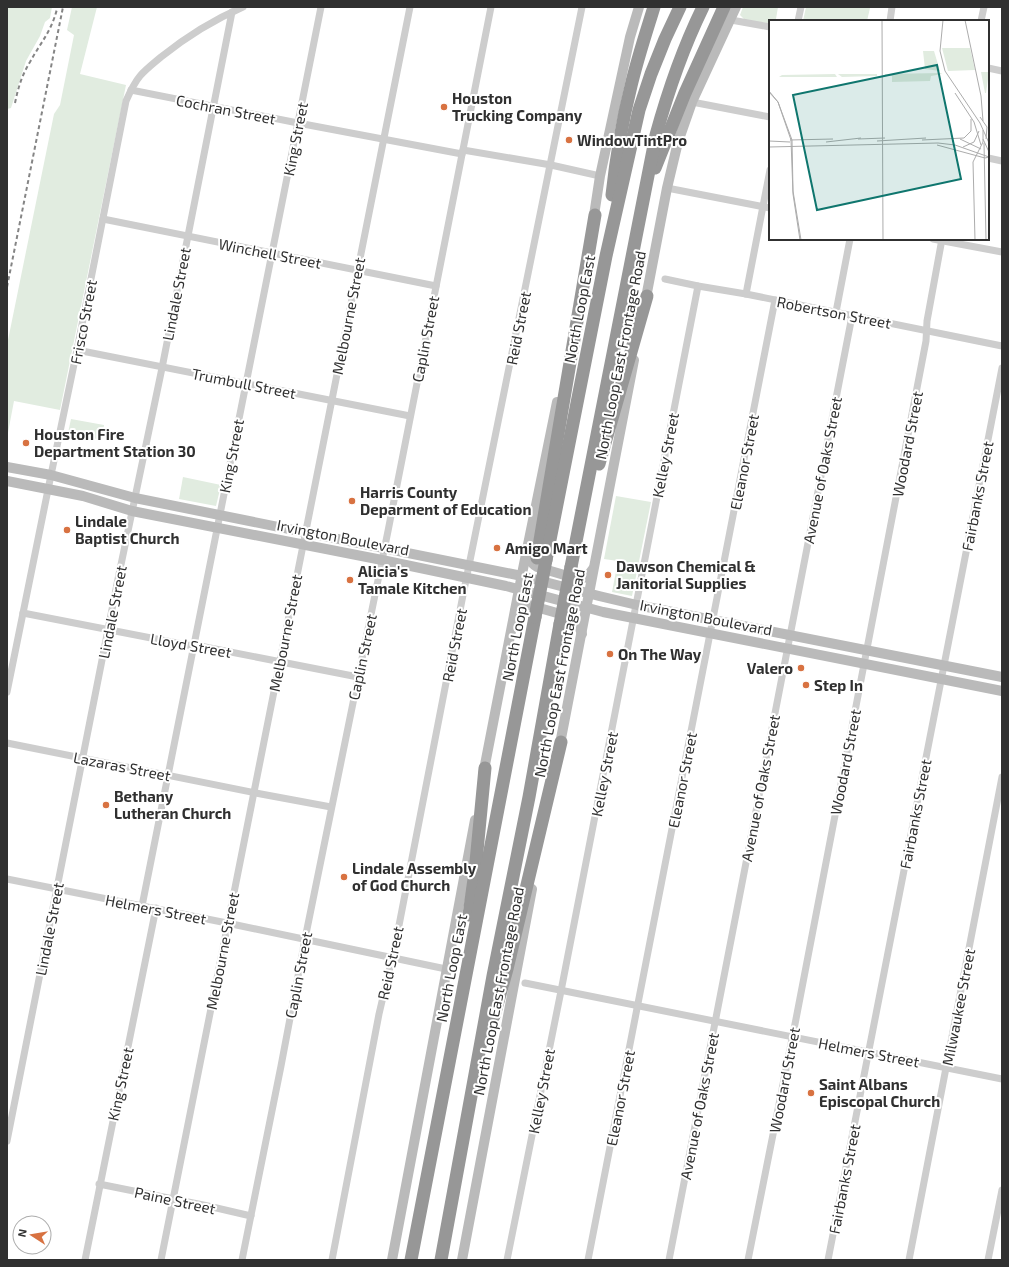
<svg xmlns="http://www.w3.org/2000/svg" width="1009" height="1267" viewBox="0 0 1009 1267" font-family="'Exo 2',sans-serif">
<rect width="100%" height="100%" fill="#fff"/>
<!-- green -->
<g fill="#e1ece0">
<polygon points="7,7 52,7 50,18 45,22 40,36 26,61 11,108 7,109"/>
<polygon points="72,7 97,7 80,74 126,85 60,410 14,401 7,438 7,345 54,114 60,105 74,35 67,30"/>
<polygon points="743,7 778,7 776,19 784,21 770,21 770,25 745,20 740,15"/>
<polygon points="806,7 866,7 870,8 867,21 803,21"/>
<polygon points="71,419 104,425 102,440 68,433"/>
<polygon points="183,477 221,485 216,506 179,499"/>
<polygon points="616,496 651,502 632,596 612,592 618,561 604,559"/>
</g>
<g fill="none" stroke-linecap="round" stroke-linejoin="round">
<!-- minor -->
<g stroke="#cdcdcd" stroke-width="7">
<polyline points="731,20 770,27"/>
<polyline points="798,21 801,7"/>
<polyline points="890,21 892,7"/>
<polyline points="981,21 984,7"/>
<polyline points="988,68 1002,71"/>
<polyline points="131,90 298,123 462,154"/>
<polyline points="692,102 770,117"/>
<polyline points="463,150 551,165 600,176"/>
<polyline points="988,158 1002,161"/>
<polyline points="667,188 770,208"/>
<polyline points="103,219 436,286"/>
<polyline points="933,239 1002,252"/>
<polyline points="665,279 698,286 746,294 1002,346"/>
<polyline points="746,294 770,170"/>
<polyline points="836,312 850,239"/>
<polyline points="77,350 410,416"/>
<polyline points="23,613 187,645 200,646 358,677"/>
<path d="M7,692L51,475L77,350L126,101C130,92 134,83 140,76C146,69 154,63 161,57C186,37 213,20 243,7"/>
<polyline points="7,743 261,794 331,807"/>
<polyline points="7,879 227,923 446,969"/>
<polyline points="142,906 321,7"/>
<polyline points="525,983 1002,1079"/>
<polyline points="7,1141 118,579 162,368 232,12"/>
<polyline points="99,1184 208,1206 251,1216"/>
<polyline points="85,1260 156,908"/>
<polyline points="161,1260 410,7"/>
<polyline points="242,1260 281,1066 306,934 388,531 491,7"/>
<polyline points="332,1260 379,1014 395,946 463,595 582,7"/>
<polyline points="507,1260 561,991 698,286"/>
<polyline points="588,1260 775,300"/>
<polyline points="669,1260 852,316"/>
<polyline points="748,1260 796,1019 926,341 927,321 942,239"/>
<polyline points="828,1260 1002,368"/>
<polyline points="909,1260 1002,777"/>
<polyline points="988,1260 1002,1190"/>
</g>
<!-- secondary -->
<g stroke="#bababa" stroke-width="10">
<polyline points="593,222 600,176 630,37 639,7"/>
<polyline points="645,303 667,188 678,142 692,102 736,7"/>
<polyline points="7,467 51,475 135,498 522,576 599,596 637,605 1002,677"/>
<polyline points="7,481 83,496 132,511 382,560 506,586 603,612 1002,691"/>
<path d="M529,551C529,558 530,563 537,567L578,579C586,579 588,575 593,569"/>
<path d="M515,611L525,605H529L571,617C578,622 579,626 582,634"/>
<polyline points="559,749 634,360"/>
<polyline points="483,775 523,569 557,402"/>
<polyline points="392,1260 475,820"/>
<polyline points="462,1260 532,889"/>
</g>
<!-- motorway -->
<g stroke="#979797" stroke-width="13">
<polyline points="655,168 685,93 724,7"/>
<path d="M612,195C616,158 622,122 631,86C637,60 646,33 654,7"/>
<polyline points="599,464 647,296"/>
<polyline points="537,558 595,215"/>
<polyline points="546,560 606,256 639,110 651,74 665,39 680,7"/>
<path d="M571,567L656,135C668,91 683,48 703,7"/>
<polyline points="469,915 475,872 485,768"/>
<polyline points="494,1016 507,969 561,742"/>
<polyline points="411,1260 535,617"/>
<polyline points="441,1260 493,976 529,797 560,624"/>
</g>
<!-- rail -->
<g stroke="#858585" stroke-width="2" stroke-dasharray="4 3" stroke-linecap="butt">
<path d="M15,103C18,88 22,75 30,62C41,42 51,32 57,9"/>
<polyline points="7,287 63,7"/>
</g>
<!-- motorway-bridge -->
<g stroke="#979797" stroke-width="13">
<polyline points="535,617 546,560"/>
<polyline points="560,624 571,567"/>
</g>
</g>
<!-- markers -->
<g fill="#d87241" stroke="#fff" stroke-width="1.5">
<circle cx="444" cy="107" r="4"/>
<circle cx="569" cy="140" r="4"/>
<circle cx="26" cy="443" r="4"/>
<circle cx="352" cy="501" r="4"/>
<circle cx="67" cy="530" r="4"/>
<circle cx="497" cy="548" r="4"/>
<circle cx="608" cy="575" r="4"/>
<circle cx="350" cy="580" r="4"/>
<circle cx="610" cy="654" r="4"/>
<circle cx="801" cy="668" r="4"/>
<circle cx="806" cy="685" r="4"/>
<circle cx="106" cy="805" r="4"/>
<circle cx="344" cy="877" r="4"/>
<circle cx="811" cy="1093" r="4"/>
</g>
<g text-anchor="middle" dominant-baseline="central" stroke-width="4" stroke-linejoin="round" paint-order="stroke">
<!-- poi labels -->
<g font-size="15" font-weight="bold" fill="#303030" stroke="#fff" text-anchor="start">
<text x="452" y="98">Houston<tspan x="452" dy="17">Trucking Company</tspan></text>
<text x="577" y="140">WindowTintPro</text>
<text x="34" y="434">Houston Fire<tspan x="34" dy="17">Department Station 30</tspan></text>
<text x="360" y="492">Harris County<tspan x="360" dy="17">Deparment of Education</tspan></text>
<text x="75" y="521">Lindale<tspan x="75" dy="17">Baptist Church</tspan></text>
<text x="505" y="548">Amigo Mart</text>
<text x="616" y="566">Dawson Chemical &amp;<tspan x="616" dy="17">Janitorial Supplies</tspan></text>
<text x="358" y="571">Alicia's<tspan x="358" dy="17">Tamale Kitchen</tspan></text>
<text x="618" y="654">On The Way</text>
<text x="793" y="668" text-anchor="end">Valero</text>
<text x="814" y="685">Step In</text>
<text x="114" y="796">Bethany<tspan x="114" dy="17">Lutheran Church</tspan></text>
<text x="352" y="868">Lindale Assembly<tspan x="352" dy="17">of God Church</tspan></text>
<text x="819" y="1084">Saint Albans<tspan x="819" dy="17">Episcopal Church</tspan></text>
</g>
<!-- street labels -->
<g font-size="15" fill="#303030" stroke="#fff">
<text transform="translate(226 109) rotate(11)">Cochran Street</text>
<text transform="translate(295 139) rotate(-79)">King Street</text>
<text transform="translate(270 253) rotate(11)">Winchell Street</text>
<text transform="translate(176 294) rotate(-79)">Lindale Street</text>
<text transform="translate(579 309) rotate(-79)">North Loop East</text>
<text transform="translate(834 312) rotate(11)">Robertson Street</text>
<text transform="translate(348 316) rotate(-79)">Melbourne Street</text>
<text transform="translate(83 322) rotate(-79)">Frisco Street</text>
<text transform="translate(518 328) rotate(-79)">Reid Street</text>
<text transform="translate(425 339) rotate(-79)">Caplin Street</text>
<text transform="translate(620 355) rotate(-79)">North Loop East Frontage Road</text>
<text transform="translate(244 383) rotate(11)">Trumbull Street</text>
<text transform="translate(907 444) rotate(-79)">Woodard Street</text>
<text transform="translate(665 455) rotate(-79)">Kelley Street</text>
<text transform="translate(231 456) rotate(-79)">King Street</text>
<text transform="translate(744 462) rotate(-79)">Eleanor Street</text>
<text transform="translate(822 470) rotate(-79)">Avenue of Oaks Street</text>
<text transform="translate(977 496) rotate(-79)">Fairbanks Street</text>
<text transform="translate(343 537) rotate(11)">Irvington Boulevard</text>
<text transform="translate(112 612) rotate(-79)">Lindale Street</text>
<text transform="translate(706 617) rotate(11)">Irvington Boulevard</text>
<text transform="translate(517 627) rotate(-79)">North Loop East</text>
<text transform="translate(285 633) rotate(-79)">Melbourne Street</text>
<text transform="translate(191 645) rotate(10)">Lloyd Street</text>
<text transform="translate(454 645) rotate(-79)">Reid Street</text>
<text transform="translate(362 657) rotate(-78)">Caplin Street</text>
<text transform="translate(559 673) rotate(-79)">North Loop East Frontage Road</text>
<text transform="translate(845 762) rotate(-79)">Woodard Street</text>
<text transform="translate(122 766) rotate(11)">Lazaras Street</text>
<text transform="translate(604 774) rotate(-79)">Kelley Street</text>
<text transform="translate(682 780) rotate(-79)">Eleanor Street</text>
<text transform="translate(760 788) rotate(-79)">Avenue of Oaks Street</text>
<text transform="translate(915 814) rotate(-79)">Fairbanks Street</text>
<text transform="translate(156 909) rotate(11)">Helmers Street</text>
<text transform="translate(49 929) rotate(-79)">Lindale Street</text>
<text transform="translate(222 951) rotate(-79)">Melbourne Street</text>
<text transform="translate(390 963) rotate(-78)">Reid Street</text>
<text transform="translate(451 968) rotate(-79)">North Loop East</text>
<text transform="translate(298 975) rotate(-79)">Caplin Street</text>
<text transform="translate(498 991) rotate(-79)">North Loop East Frontage Road</text>
<text transform="translate(958 1007) rotate(-79)">Milwaukee Street</text>
<text transform="translate(869 1052) rotate(11)">Helmers Street</text>
<text transform="translate(784 1080) rotate(-79)">Woodard Street</text>
<text transform="translate(120 1084) rotate(-78)">King Street</text>
<text transform="translate(541 1091) rotate(-79)">Kelley Street</text>
<text transform="translate(620 1098) rotate(-79)">Eleanor Street</text>
<text transform="translate(699 1106) rotate(-79)">Avenue of Oaks Street</text>
<text transform="translate(844 1179) rotate(-79)">Fairbanks Street</text>
<text transform="translate(175 1200) rotate(12)">Paine Street</text>
</g>
</g>
<!-- overview -->
<g transform="translate(769 20)">
<rect width="220" height="220" fill="#fff"/>
<path d="M173,28H201L206,50L179,51ZM154,31H165L171,51L156,49ZM212,52H220L217,73H216ZM66,54L68,57H10L13,55ZM69,54H108V56L73,57ZM116,54L172,53L173,54L162,56L161,61L123,62V56H116Z" fill="#e1ece0"/>
<path fill="none" stroke="#acacac" stroke-width="1" d="M113,0L114,220M174,0L171,31L176,51L211,103L220,123M196,0L212,76L214,101M0,71L9,82L23,120L24,171L32,220M0,72L9,82L22,120L24,174L31,220M186,73L205,102L212,125M211,97L218,107L217,119M89,119L116,118M191,119L212,129M214,119L220,132M21,120L64,119M153,120L195,118L202,111V99M0,121L21,122M108,121L157,118M57,122L92,118M215,123L217,220M168,125L216,138L220,137M0,127L169,123L186,125L220,137M194,127L205,122L210,111M206,220L204,142L214,122V110"/>
<path fill="#0f766e" fill-opacity="0.15" stroke="#0f766e" stroke-width="2" d="M168,45L192,159L48,190L24,75Z"/>
<rect width="220" height="220" fill="none" stroke="#303030" stroke-width="2"/>
</g>
<!-- border -->
<rect width="1009" height="1267" fill="none" stroke="#303030" stroke-width="16"/>
<!-- north arrow -->
<g transform="translate(32 1235) rotate(282)"><circle r="19" fill="#ffffff" stroke="#acacac"/>
<path d="M0-3L7 15L0 10L-7 15Z" fill="#d87241"/>
<text y="-6" font-size="11" font-weight="bold" text-anchor="middle" fill="#303030">N</text>
</g>
</svg>
